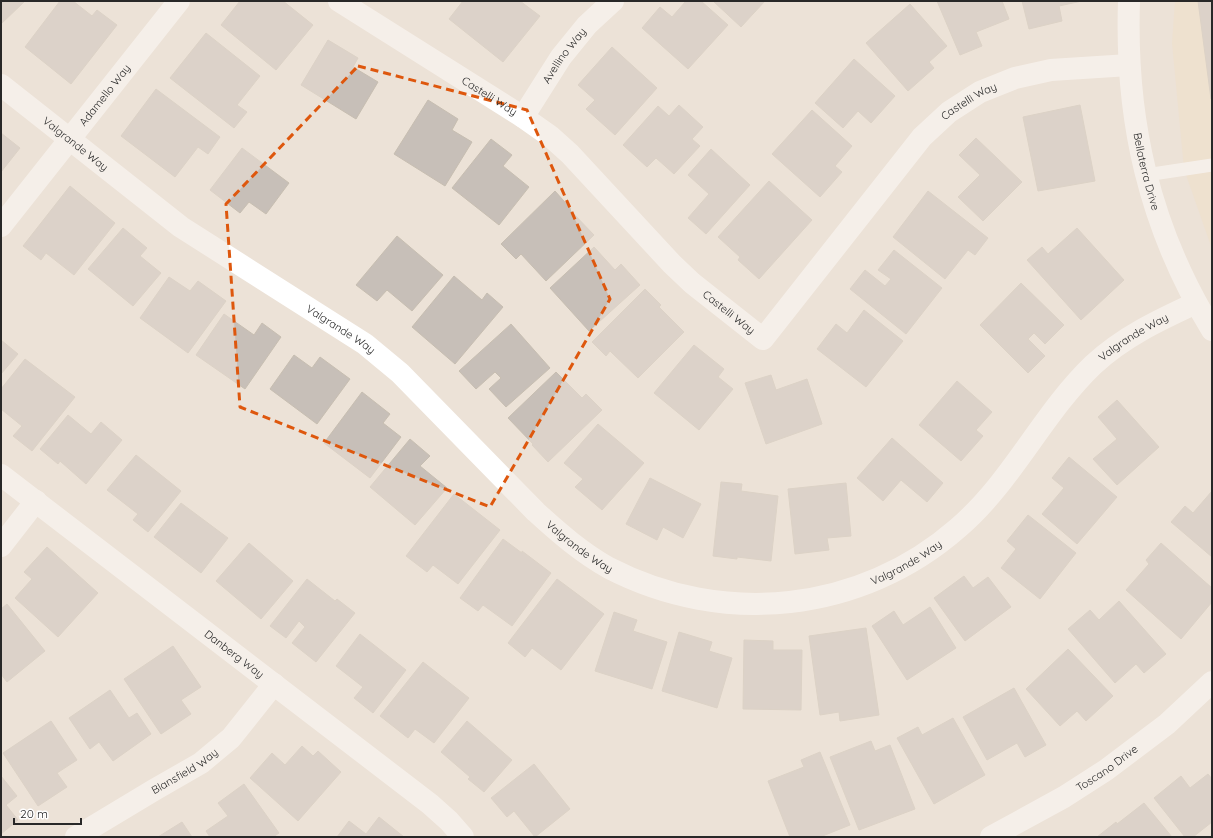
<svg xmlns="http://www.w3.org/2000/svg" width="1213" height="838" viewBox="0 0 1213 838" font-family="Quicksand,sans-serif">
<rect width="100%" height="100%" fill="#ece2d7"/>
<!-- education -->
<polygon fill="#efdfc5" points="1175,1 1212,1 1212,249 1184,169 1172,43"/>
<!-- building -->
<g fill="#c7bfb8" stroke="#c7beb1">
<polygon points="1,1 25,1 1,24"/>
<polygon points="60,1 73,1 92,16 97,10 117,25 71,84 25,47"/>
<polygon points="240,1 283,1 313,25 276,70 221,25"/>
<polygon points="463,1 520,1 540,16 503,62 449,19"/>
<polygon points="686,1 701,1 728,25 688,69 642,28 660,7 672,17"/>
<polygon points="713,1 765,1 741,27"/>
<polygon points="937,1 1002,1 1009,19 976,32 982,46 960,55"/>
<polygon points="1022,1 1082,1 1059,6 1062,21 1029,29"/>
<polygon points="1198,1 1212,1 1212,99 1211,99"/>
<polygon points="910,4 947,46 929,62 934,68 908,91 866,43"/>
<polygon points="206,33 260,76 237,105 247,112 234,128 170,78"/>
<polygon points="328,40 358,58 353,67 378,82 356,119 301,85"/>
<polygon points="612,47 657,88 615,135 586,109 595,100 578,85"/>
<polygon points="854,59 895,96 871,123 858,111 843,128 815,103"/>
<polygon points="156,89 220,137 208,154 198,147 175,177 121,136"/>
<polygon points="428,100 458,119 452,130 472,142 445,186 394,154"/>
<polygon points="679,105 703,127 692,139 700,146 674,174 656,158 647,167 623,145 658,106 669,116"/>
<polygon points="1080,105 1095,181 1038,191 1023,117"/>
<polygon points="812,110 852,146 835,166 842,172 820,197 772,154"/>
<polygon points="1,133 20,148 1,172"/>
<polygon points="976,138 1022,182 983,221 958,197 980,175 959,155"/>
<polygon points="491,139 512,155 503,166 529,187 499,225 452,188"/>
<polygon points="242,148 289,183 266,214 249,202 240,213 210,190"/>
<polygon points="711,149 750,185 706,234 688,218 709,194 688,175"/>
<polygon points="769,181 812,220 759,279 738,260 740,257 718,237"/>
<polygon points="70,186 115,223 74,275 46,253 41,260 23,246"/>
<polygon points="555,191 571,209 570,210 594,235 546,281 521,254 516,259 501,244"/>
<polygon points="928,191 988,238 975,255 968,250 945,279 893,237"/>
<polygon points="123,228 147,248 140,256 161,273 133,306 88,269"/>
<polygon points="1077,228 1124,280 1081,320 1027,260 1042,247 1048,254"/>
<polygon points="397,236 443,275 412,311 387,290 377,301 356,285"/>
<polygon points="594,247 615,270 621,264 640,285 589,331 550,288"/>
<polygon points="894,250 942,288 906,334 850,289 865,270 885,286 891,279 878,270"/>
<polygon points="454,276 482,300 487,293 503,307 455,364 412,327"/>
<polygon points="169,277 190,291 198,281 226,301 188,353 140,318"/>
<polygon points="1021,283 1064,325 1045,344 1034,333 1028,339 1045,356 1028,373 980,325"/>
<polygon points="645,289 661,305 659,307 684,332 638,378 610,351 606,356 592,342"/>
<polygon points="864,310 903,341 866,387 817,349 836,324 847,333"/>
<polygon points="224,314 254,335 262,323 281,337 245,389 196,355"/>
<polygon points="511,324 550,368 506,407 489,389 501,378 495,372 476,389 459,371"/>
<polygon points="1,340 18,354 1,374"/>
<polygon points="694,345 724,369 718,377 733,389 699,430 654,393"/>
<polygon points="294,355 312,368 320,357 350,379 317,424 270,389"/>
<polygon points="25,359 75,397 32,451 13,436 22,426 1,409 1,389"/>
<polygon points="556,372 582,398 586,394 602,410 548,462 532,445 533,444 508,418"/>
<polygon points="771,375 776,390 807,379 822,424 766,444 745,383"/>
<polygon points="957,381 992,412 976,430 983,436 961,461 919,425"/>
<polygon points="362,392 390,414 383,423 401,437 370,478 324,443"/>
<polygon points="1117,400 1159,447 1117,485 1093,459 1117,439 1098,417"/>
<polygon points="68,415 91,434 101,422 122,440 86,484 60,461 58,464 40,449"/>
<polygon points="598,424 644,463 602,510 575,487 583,479 564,463"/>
<polygon points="892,438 943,483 927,502 901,480 883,501 857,478"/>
<polygon points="410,439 430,456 420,466 447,488 415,525 370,487"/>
<polygon points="136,455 181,491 148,532 133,520 138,514 107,490"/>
<polygon points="1069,457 1117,497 1077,544 1042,514 1064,488 1052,478"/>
<polygon points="650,478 701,504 683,538 663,527 657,540 626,524"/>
<polygon points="721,482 742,484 741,491 778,496 771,561 737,557 737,559 713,556"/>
<polygon points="846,483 851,536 827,538 829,550 795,554 788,489"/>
<polygon points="1212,491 1212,557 1171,522 1185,506 1193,513"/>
<polygon points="454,494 500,530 458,584 433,565 427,572 406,556"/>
<polygon points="181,503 228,538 201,573 154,537"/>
<polygon points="1028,515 1076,553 1040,599 1001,568 1016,549 1007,541"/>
<polygon points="503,539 522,553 522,551 551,573 512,626 483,605 478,611 460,598"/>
<polygon points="249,543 293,581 261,619 216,581"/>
<polygon points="1161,543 1212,588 1212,602 1181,639 1126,590 1149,564 1146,560"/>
<polygon points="47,547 98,593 58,637 15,598 32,579 24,572"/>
<polygon points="964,576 973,588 988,577 1011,607 965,641 934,598"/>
<polygon points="307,579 335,601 337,599 355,613 316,662 292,643 305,627 299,621 286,638 270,626"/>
<polygon points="557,579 604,614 561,670 532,648 525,657 508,643"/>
<polygon points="1119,601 1166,654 1144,673 1136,664 1115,683 1068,629 1090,610 1099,620"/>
<polygon points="7,604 45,651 7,682 1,674 1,609"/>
<polygon points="930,607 956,648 907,680 872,626 894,611 903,625"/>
<polygon points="614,612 637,620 633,631 667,642 652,689 595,671"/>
<polygon points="866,628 879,715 840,721 839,712 820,715 809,636"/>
<polygon points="679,632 712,642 709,651 732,658 717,708 662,691"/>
<polygon points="360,634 406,670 373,713 354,698 363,687 336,666"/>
<polygon points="744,640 773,641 773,650 802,650 801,710 743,709"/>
<polygon points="173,646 201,687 181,700 191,714 161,734 124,679"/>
<polygon points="1068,649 1113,696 1086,721 1077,711 1060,726 1026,689"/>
<polygon points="423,662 469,698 434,743 415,729 408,738 380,716"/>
<polygon points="1014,688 1046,745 1025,757 1017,743 987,760 963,717"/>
<polygon points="110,690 129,718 137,713 151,734 113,761 99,742 90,749 69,718"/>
<polygon points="953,718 985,775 934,804 897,738 918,727 922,735"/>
<polygon points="51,721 77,760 57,773 67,787 38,806 3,753"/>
<polygon points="467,721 512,760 484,792 468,779 470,777 441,752"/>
<polygon points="871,741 875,751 890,745 915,809 859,830 830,757"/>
<polygon points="302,746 313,756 318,751 341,772 298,821 250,778 272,753 285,765"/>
<polygon points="820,752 850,825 820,837 790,837 768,781 804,767 801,760"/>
<polygon points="534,764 570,809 535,837 514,811 507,817 491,798"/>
<polygon points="1208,774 1212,779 1212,822 1193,837 1185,837 1154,798 1181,776 1190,788"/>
<polygon points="1,776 17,796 6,805 18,820 1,834"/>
<polygon points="244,784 279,833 273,837 210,837 206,831 228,816 218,803"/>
<polygon points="1144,803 1172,837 1097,837 1116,822 1117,824"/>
<polygon points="379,817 404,837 337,837 349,821 366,834"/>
<polygon points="182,822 192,837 158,837"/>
</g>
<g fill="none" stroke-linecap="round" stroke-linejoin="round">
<!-- lane -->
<polyline stroke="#fff" stroke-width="13" points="1146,175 1212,165"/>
<!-- street -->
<g stroke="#fff" stroke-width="22">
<path id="s1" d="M339,1L523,117L550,136L570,154L672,264L692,283L763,339L922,137L949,112L980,92L1015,78L1051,70L1129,65"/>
<path id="s2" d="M1,85L181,227L365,344L400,373L536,512C559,533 582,553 609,568C723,627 861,613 958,528C1012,482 1042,414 1093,365C1123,337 1159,320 1196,303"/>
<path id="s3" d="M523,117L561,57L587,25L613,1"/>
<path id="s4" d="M1,226L179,1"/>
<path id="s5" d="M1,475L430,804L449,821L463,837"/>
<polyline points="1,546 36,501"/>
<path id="s6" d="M76,837L154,790L201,763L231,738L274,684"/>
<path id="s7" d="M991,837L1064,797L1106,770L1167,724L1212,682"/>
</g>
<!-- secondary -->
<path stroke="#fff" stroke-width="22" id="s8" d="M1129,1C1125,120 1149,227 1212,330"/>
</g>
<!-- marked area -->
<path d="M0 0H1213V838H0ZM358,66L527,110L610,299L490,507L240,407L226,204Z" fill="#ece2d7" fill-opacity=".55" fill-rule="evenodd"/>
<path fill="none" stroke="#de570d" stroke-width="3" stroke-dasharray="8 5" stroke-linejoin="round" d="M358,66L527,110L610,299L490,507L240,407L226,204Z"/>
<g text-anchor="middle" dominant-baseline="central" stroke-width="3" stroke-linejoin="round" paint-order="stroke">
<!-- street labels -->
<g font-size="11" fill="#282828" stroke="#fff">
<text stroke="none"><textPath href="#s3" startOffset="74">Avellino Way</textPath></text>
<text stroke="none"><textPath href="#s4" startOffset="167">Adamello Way</textPath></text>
<text stroke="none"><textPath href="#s1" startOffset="178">Castelli Way</textPath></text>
<text stroke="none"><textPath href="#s1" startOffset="862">Castelli Way</textPath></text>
<text stroke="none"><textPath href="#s2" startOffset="95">Valgrande Way</textPath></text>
<text stroke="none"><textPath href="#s8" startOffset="172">Bellaterra Drive</textPath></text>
<text stroke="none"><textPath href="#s1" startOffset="502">Castelli Way</textPath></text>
<text stroke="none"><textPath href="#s2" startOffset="419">Valgrande Way</textPath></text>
<text stroke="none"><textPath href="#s2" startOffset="1414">Valgrande Way</textPath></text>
<text stroke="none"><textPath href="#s2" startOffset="743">Valgrande Way</textPath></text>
<text stroke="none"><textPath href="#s2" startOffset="1090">Valgrande Way</textPath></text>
<text stroke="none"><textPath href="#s5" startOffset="294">Danberg Way</textPath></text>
<text stroke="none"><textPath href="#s7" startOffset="135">Toscano Drive</textPath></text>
<text stroke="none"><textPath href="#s6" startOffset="127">Blansfield Way</textPath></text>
</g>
</g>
<!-- border -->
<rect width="1213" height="838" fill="none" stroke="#282828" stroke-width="4"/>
<!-- scale -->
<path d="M14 818v6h67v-6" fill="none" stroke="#282828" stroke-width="2"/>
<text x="20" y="818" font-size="12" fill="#282828" stroke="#ffffff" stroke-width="3" paint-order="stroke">20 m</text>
</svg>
